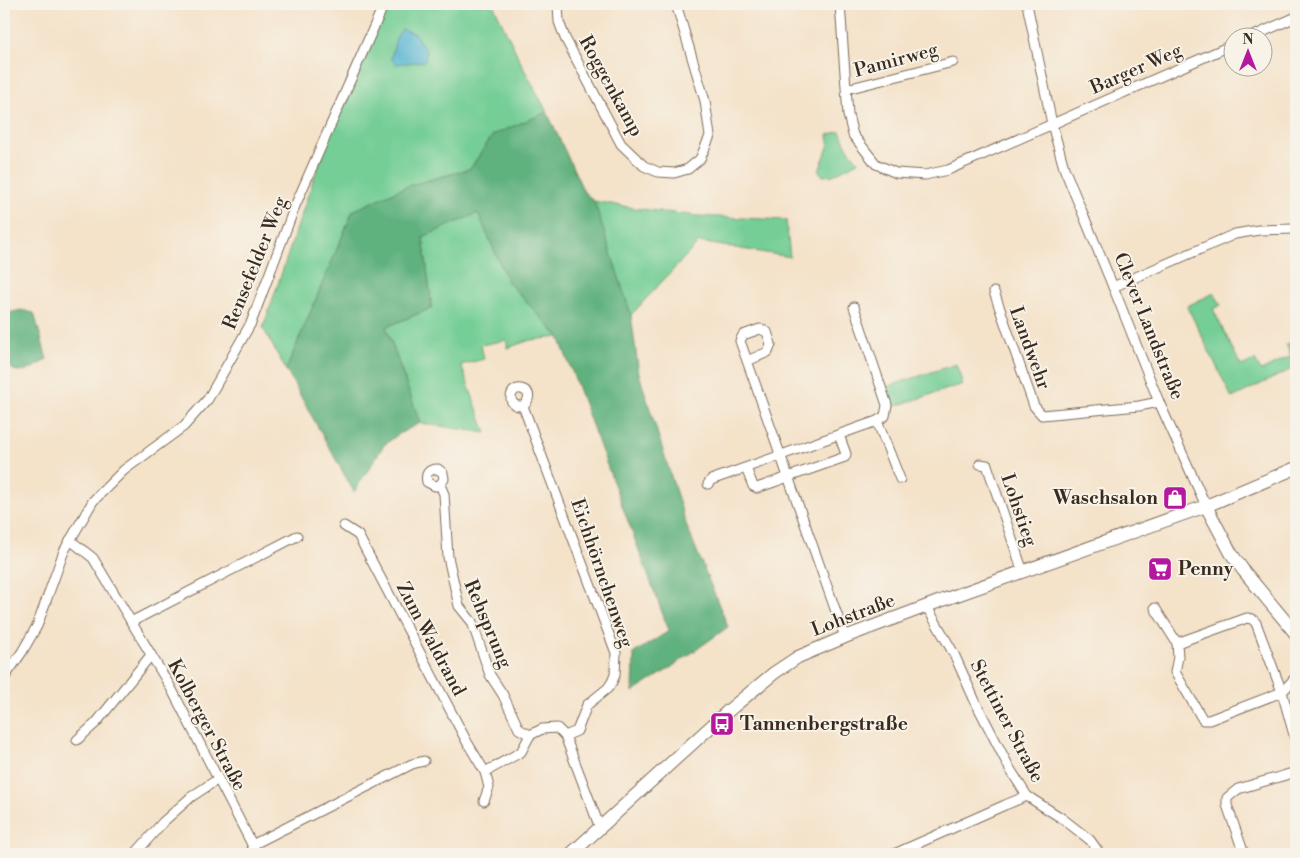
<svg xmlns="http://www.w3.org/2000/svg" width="1300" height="858" viewBox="0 0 1300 858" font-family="'Libre Bodoni',serif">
<rect width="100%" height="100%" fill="#f7f3e8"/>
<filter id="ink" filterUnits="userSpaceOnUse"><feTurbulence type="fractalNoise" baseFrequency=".02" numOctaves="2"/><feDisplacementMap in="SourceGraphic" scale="10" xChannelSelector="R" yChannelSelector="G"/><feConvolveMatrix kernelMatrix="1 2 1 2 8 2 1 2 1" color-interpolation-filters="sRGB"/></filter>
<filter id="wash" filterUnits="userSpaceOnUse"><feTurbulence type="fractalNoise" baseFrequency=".0096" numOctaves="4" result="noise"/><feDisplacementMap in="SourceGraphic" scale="20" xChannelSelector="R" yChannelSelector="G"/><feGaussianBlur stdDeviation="1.12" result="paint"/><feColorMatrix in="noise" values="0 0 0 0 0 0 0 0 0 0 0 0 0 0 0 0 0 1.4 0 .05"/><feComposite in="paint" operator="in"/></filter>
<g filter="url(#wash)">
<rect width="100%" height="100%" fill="#f4e2c9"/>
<!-- green -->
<g fill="#74ce95" stroke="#587c5a">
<polygon points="390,4 493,4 523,67 547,112 493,135 470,169 407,186 353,211 286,370 263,328 348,77"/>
<polygon points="840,131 846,145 858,162 833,175 823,176 819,171 829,144 828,135"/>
<polygon points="594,201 634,208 698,216 786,220 790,257 699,242 631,315"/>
<polygon points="478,213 508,282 559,337 530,340 507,348 507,340 481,345 484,359 461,365 486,433 420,423 386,327 432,308 423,237"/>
<polygon points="1214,293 1221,305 1213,309 1241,366 1255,360 1261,371 1291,356 1286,344 1296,339 1296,367 1232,398 1187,306"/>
<polygon points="956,364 963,384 893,407 886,387"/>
</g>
<!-- forest -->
<g fill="#5fb17e" stroke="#4d6e4e">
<polygon points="547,112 584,192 594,201 631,315 639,374 687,527 728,627 669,669 633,692 634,653 669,631 559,337 508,282 478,213 423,237 432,308 386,327 420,423 399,434 384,445 354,492 286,370 353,211 407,186 470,169 493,135"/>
<path d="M21,310L34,313L47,359C31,370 19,378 4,363V314Z"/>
</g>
<!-- water -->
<polygon fill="#53b4d2" stroke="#476f78" points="402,29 415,34 426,51 425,61 396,64 391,59 396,38"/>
</g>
<g filter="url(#ink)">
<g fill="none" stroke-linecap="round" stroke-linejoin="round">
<defs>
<g id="street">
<polyline points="558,4 559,22 565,38 621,144 644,166 658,172 674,173 688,169 700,159 710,136 705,101 676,4"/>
<polyline points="840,4 848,115 853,135 876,164 896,173 925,175 948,170 1232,45"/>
<polyline points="1027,4 1052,124 1064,168 1116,294 1159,402 1206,506"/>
<polyline points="1249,38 1296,17"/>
<polyline points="847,89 953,62"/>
<polyline points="1113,287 1235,234 1259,230 1296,229"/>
<polyline points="994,292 1034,406 1042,415 1139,406 1159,402"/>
<polyline points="747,361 768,352 771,344 767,332 760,329 743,335 740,341 845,637"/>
<path d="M523,406C504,408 510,383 524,390C532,394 528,402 523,406L616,653L615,675L612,682L608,688L587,705L577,731L565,736"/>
<polyline points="877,421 900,479"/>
<polyline points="980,464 987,465 1023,572"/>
<polyline points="746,468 753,486 757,488 845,457 846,454 839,435"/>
<polyline points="708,484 711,480 877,421 885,416 887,405 854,307"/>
<path d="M440,485L435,486L427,482C425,473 429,469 438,469L443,473L444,479L440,485L444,494L448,557L459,606L472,622L490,675L503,695L519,729L530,735"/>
<polyline points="344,526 358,535 467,742 485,772"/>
<polyline points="70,540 93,558 171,688 257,854"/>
<polyline points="927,607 954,654 975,701 1010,769 1027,796 1063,819 1090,840 1100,854"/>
<polyline points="1155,608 1177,643 1247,618 1252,619 1256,623 1282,692 1209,720 1203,720 1175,672 1178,657 1177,643"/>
<polyline points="131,622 297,536"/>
<polyline points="1296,677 1282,692 1296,742"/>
<polyline points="4,678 22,652 37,626 64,551 93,501 124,470 184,426 208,399 251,323 295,206 384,4"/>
<polyline points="77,740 96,723 151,655"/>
<polyline points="484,801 489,787 485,772 521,752 530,735 542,729 557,728 565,736 600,828"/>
<polyline points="252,845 412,764 424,761"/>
<polyline points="4,851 6,854"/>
<polyline points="135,854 163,822 191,797 218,779"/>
<polyline points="894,854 1005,805 1027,796"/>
<polyline points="1244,854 1227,805 1227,798 1238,789 1296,772"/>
</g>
<g id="secondary">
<polyline points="1206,506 1231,553 1243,570 1296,634"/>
<polyline points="571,854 728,711 774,673 798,657 845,637 943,600 1206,506 1296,468"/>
</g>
</defs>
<!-- street casing -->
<use href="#street" stroke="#7c6a5a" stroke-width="11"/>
<!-- secondary casing -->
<use href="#secondary" stroke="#7c6a5a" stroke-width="14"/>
<!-- street -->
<use href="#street" stroke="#fff" stroke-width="9"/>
<!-- secondary -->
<use href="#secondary" stroke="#fff" stroke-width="12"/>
</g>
</g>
<!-- icons -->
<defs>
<symbol id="shop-square" viewBox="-11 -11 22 22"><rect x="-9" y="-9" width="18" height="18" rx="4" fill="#b5179e" stroke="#f7f3e8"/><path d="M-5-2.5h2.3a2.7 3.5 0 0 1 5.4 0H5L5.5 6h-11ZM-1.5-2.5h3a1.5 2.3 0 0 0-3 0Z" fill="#fff"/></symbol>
<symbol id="supermarket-square" viewBox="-11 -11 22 22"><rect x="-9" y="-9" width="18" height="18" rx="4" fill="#b5179e" stroke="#f7f3e8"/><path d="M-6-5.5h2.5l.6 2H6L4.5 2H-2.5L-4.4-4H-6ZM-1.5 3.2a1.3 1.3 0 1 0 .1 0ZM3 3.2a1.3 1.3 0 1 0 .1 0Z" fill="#fff"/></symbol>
<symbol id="bus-square" viewBox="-11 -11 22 22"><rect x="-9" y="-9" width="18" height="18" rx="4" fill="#b5179e" stroke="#f7f3e8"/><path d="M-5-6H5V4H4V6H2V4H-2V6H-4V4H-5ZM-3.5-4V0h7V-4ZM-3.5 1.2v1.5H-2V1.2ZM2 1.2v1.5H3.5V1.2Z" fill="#fff"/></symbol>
</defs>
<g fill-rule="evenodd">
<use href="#shop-square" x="1161" y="484" width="28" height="28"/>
<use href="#supermarket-square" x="1146" y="555" width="28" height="28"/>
<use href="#bus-square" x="708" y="710" width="28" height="28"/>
</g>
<g text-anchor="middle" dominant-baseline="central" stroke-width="4" stroke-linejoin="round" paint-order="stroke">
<!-- street labels -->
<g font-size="19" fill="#3b2a1e" stroke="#f7f3e8">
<text transform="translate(896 60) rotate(-15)">Pamirweg</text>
<text transform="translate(1136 69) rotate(-24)">Barger Weg</text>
<text transform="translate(611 86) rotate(61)">Roggenkamp</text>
<text transform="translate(255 263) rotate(-68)">Rensefelder Weg</text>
<text transform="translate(1149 326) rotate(68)">Clever Landstraße</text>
<text transform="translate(1030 348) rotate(70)">Landwehr</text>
<text transform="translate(1019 510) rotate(71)">Lohstieg</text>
<text transform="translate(602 573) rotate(71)">Eichhörnchenweg</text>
<text transform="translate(853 615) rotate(-21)">Lohstraße</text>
<text transform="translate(488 624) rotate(67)">Rehsprung</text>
<text transform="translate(431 639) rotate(62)">Zum Waldrand</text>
<text transform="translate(1007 721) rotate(62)">Stettiner Straße</text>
<text transform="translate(207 725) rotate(62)">Kolberger Straße</text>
</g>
<!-- poi labels -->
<g font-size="19" font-weight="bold" fill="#3b2a1e" stroke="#f7f3e8" text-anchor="start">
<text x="1158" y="498" text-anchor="end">Waschsalon</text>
<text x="1178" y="569">Penny</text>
<text x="740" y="724">Tannenbergstraße</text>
</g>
</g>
<!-- margin -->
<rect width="1300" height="858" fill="none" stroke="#f7f3e8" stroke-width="20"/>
<!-- north arrow -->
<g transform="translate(1248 52)"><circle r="24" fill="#f7f3e8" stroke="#aca397"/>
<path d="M0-4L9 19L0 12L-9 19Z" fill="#b5179e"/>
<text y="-8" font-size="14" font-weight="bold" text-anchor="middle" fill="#3b2a1e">N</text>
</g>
</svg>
